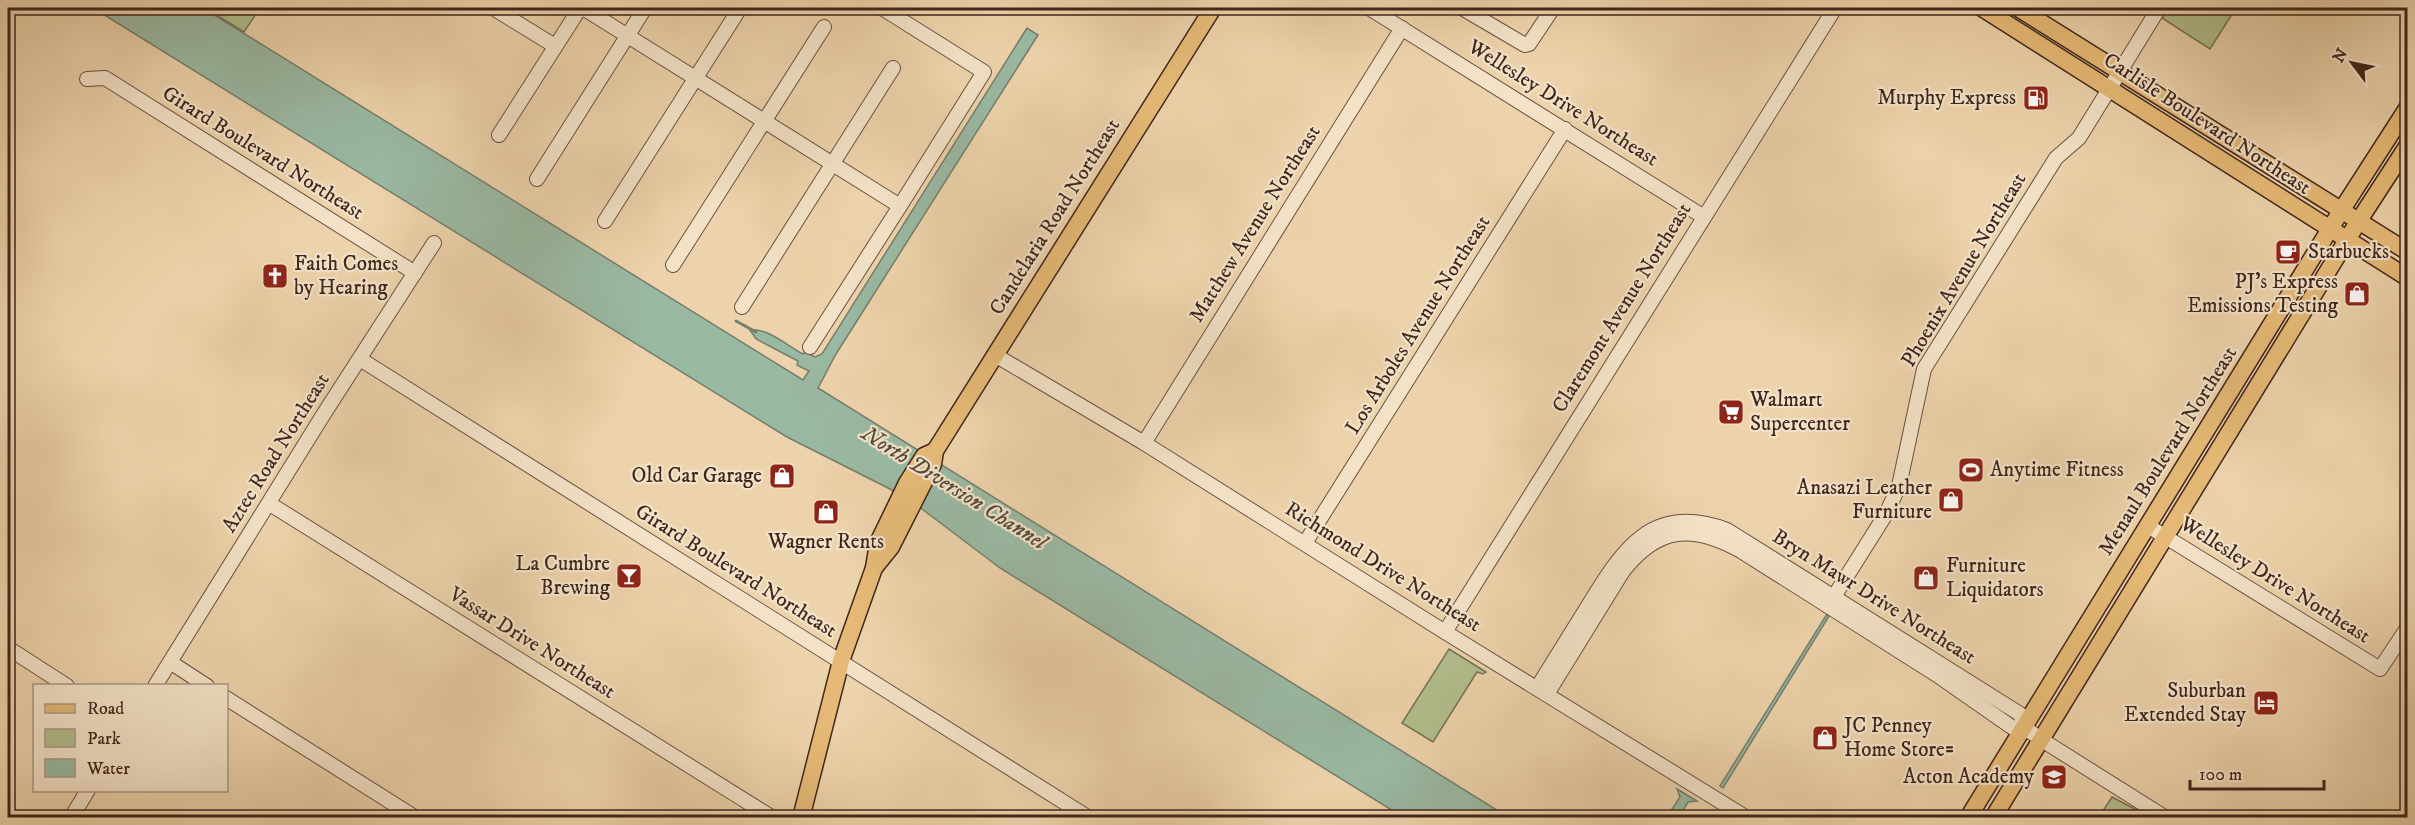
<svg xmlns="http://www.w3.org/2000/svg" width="2415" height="825" viewBox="0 0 2415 825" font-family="'IM FELL DW Pica',serif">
<rect width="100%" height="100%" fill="#edd3ab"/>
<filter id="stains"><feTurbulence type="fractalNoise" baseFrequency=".00333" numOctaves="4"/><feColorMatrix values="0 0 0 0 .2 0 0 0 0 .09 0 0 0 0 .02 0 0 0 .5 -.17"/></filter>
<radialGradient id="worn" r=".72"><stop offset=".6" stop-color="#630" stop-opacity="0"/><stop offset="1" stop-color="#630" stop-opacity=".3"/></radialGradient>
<!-- green -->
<g fill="#b2be8e" stroke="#787256" stroke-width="1.5">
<polygon points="205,8 260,8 244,32"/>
<polygon points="2169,8 2236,8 2210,49 2162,18"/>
<polygon points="1449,649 1486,672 1483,674 1477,672 1433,742 1402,723"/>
<polygon points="2112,797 2150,817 2099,817"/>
</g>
<!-- water -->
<g fill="#9ab9a3" stroke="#767e6d" stroke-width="1.5">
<path d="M93,8H203L803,380L809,371L797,365L798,361L756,339L750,330C767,327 789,347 803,354L805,352L815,357L822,354L1027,28L1038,35L836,354L818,388L1508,817H1403L1000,568L922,509L890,489L787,437Z"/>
<polygon points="1827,614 1829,616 1723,788 1720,786"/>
<polygon points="1677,789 1697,801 1688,802 1679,817 1667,817 1680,797"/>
</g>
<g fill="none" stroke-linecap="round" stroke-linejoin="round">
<!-- stream -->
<polyline stroke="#767e6d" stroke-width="3" points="736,321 756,332"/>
<defs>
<g id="minor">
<polyline points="493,8 555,46"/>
<polyline points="583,8 900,206 984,72 882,8"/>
<polyline points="1369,8 1704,217"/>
<polyline points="1462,8 1525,45 1529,44 1553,8"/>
<polyline points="87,79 105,78 415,273"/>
<polyline points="499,135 580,8"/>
<polyline points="537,179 645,8"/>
<polyline points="605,221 740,8"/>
<polyline points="673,265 824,27"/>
<polyline points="742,307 893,68"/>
<polyline points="810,347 900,206"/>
<polyline points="995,355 1144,443 1445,632 1747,818"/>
<polyline points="360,359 1089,818"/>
<polyline points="1144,443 1402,28"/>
<polyline points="270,504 773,818"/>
<polyline points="2148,526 2380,669 2408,627"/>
<polyline points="1305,543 1565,129"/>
<polyline points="1828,606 1886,514 1899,486 1924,369 2056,158 2079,138 2159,8"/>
<polyline points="1445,632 1835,8"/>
<polyline points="8,648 67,686"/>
<polyline points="170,662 207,686"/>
<polyline points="155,686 325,412 434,243"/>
<path d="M1537,688C1554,661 1571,633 1588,606C1623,549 1652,502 1727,530L2020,714L2025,728L2042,740L2166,818"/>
<path d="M1547,694L1623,571C1658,526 1693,524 1741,551L1937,675L2013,728H2025"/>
<polyline points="226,698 416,818"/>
<polyline points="71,818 88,790"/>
</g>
<g id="major">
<polyline points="1982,8 2408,278"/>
<polyline points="2018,8 2408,252"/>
<polyline points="874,568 891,547 933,464 935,451 1213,8"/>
<polyline points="801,818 841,661 874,568 878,543 907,483 924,456 935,451"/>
<polyline points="1968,818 2341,211 2408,107"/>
<polyline points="1993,818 2358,222 2408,145"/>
</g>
</defs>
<!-- minor casing -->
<use href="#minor" stroke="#6a5140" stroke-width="16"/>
<!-- major casing -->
<use href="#major" stroke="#3f261d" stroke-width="19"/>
<!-- minor -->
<use href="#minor" stroke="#f3e2c8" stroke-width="14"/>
<!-- major -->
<use href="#major" stroke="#e6ba76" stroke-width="16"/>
</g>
<!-- icons -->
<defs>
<symbol id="fuel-square" viewBox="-11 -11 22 22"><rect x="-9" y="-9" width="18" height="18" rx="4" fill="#8f2418" stroke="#f3e2c8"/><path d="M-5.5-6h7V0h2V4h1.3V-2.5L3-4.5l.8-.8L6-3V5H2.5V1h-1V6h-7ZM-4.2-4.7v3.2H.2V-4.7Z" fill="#fff"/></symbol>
<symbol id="cafe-square" viewBox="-11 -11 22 22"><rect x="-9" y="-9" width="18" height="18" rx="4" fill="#8f2418" stroke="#f3e2c8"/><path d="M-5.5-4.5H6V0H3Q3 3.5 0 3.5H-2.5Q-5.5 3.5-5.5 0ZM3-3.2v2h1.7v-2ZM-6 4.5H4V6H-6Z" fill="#fff"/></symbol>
<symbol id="church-square" viewBox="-11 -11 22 22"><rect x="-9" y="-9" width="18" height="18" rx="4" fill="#8f2418" stroke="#f3e2c8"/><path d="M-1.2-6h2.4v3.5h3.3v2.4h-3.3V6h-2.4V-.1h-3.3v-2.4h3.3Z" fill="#fff"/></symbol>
<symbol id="shop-square" viewBox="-11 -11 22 22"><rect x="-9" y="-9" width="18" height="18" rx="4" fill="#8f2418" stroke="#f3e2c8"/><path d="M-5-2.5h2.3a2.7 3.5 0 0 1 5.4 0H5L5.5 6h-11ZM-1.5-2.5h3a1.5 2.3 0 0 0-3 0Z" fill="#fff"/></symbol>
<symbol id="supermarket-square" viewBox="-11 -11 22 22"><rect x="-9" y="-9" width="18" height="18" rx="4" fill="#8f2418" stroke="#f3e2c8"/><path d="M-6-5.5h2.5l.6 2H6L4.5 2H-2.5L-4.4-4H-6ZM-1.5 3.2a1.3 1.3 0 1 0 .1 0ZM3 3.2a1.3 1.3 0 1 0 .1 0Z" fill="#fff"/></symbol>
<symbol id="stadium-square" viewBox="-11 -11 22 22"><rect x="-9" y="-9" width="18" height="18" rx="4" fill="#8f2418" stroke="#f3e2c8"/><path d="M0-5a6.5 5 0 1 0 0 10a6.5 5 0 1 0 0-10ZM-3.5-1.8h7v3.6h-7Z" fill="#fff"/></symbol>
<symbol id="bar-square" viewBox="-11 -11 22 22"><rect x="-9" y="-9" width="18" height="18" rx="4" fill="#8f2418" stroke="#f3e2c8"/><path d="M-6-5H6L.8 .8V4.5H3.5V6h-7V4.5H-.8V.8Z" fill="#fff"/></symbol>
<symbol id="hotel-square" viewBox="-11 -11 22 22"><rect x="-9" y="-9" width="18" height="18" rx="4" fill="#8f2418" stroke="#f3e2c8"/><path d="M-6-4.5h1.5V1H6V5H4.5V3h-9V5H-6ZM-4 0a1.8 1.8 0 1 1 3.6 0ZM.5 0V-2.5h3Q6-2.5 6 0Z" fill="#fff"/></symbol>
<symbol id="school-square" viewBox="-11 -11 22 22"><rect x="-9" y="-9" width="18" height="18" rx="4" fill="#8f2418" stroke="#f3e2c8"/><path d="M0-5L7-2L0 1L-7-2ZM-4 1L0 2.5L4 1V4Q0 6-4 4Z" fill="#fff"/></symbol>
</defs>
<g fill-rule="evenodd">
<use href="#fuel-square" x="2021" y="83" width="30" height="30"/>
<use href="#cafe-square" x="2273" y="237" width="30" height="30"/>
<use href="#church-square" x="260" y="261" width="30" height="30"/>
<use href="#shop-square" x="2342" y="279" width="30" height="30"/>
<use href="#supermarket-square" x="1716" y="397" width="30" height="30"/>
<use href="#stadium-square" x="1956" y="455" width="30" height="30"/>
<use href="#shop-square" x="767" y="461" width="30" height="30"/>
<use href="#shop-square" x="1936" y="485" width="30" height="30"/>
<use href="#shop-square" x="811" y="497" width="30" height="30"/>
<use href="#bar-square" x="614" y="561" width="30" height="30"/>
<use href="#shop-square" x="1911" y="563" width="30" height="30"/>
<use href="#hotel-square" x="2251" y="688" width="30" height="30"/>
<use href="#shop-square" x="1810" y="723" width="30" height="30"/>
<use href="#school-square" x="2039" y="762" width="30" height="30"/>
</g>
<g text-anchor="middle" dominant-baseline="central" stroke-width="4.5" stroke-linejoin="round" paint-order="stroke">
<!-- poi labels -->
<g font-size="21" fill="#3f261d" stroke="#f3e2c8" text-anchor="end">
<text x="2016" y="98">Murphy Express</text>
<text x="2308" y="252" text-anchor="start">Starbucks</text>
<text x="294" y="264" text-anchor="start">Faith Comes<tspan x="294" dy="24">by Hearing</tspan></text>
<text x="2338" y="282">PJ's Express<tspan x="2338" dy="24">Emissions Testing</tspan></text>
<text x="1750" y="400" text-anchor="start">Walmart<tspan x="1750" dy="24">Supercenter</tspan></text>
<text x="1990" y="470" text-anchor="start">Anytime Fitness</text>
<text x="762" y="476">Old Car Garage</text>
<text x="1932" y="488">Anasazi Leather<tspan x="1932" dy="24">Furniture</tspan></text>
<text x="826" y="542" text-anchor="middle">Wagner Rents</text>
<text x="610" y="564">La Cumbre<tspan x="610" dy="24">Brewing</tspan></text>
<text x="1946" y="566" text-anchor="start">Furniture<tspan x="1946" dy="24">Liquidators</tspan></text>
<text x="2246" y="691">Suburban<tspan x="2246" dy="24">Extended Stay</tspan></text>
<text x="1844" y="726" text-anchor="start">JC Penney<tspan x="1844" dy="24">Home Store=</tspan></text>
<text x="2034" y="777">Acton Academy</text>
</g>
<!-- street labels -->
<g font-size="21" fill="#3f261d" stroke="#f3e2c8">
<text transform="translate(1563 103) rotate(32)">Wellesley Drive Northeast</text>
<text transform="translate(2207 124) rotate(33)">Carlisle Boulevard Northeast</text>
<text transform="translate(263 153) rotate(32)">Girard Boulevard Northeast</text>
<text transform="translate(1055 217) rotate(-58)">Candelaria Road Northeast</text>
<text transform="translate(1255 224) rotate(-58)">Matthew Avenue Northeast</text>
<text transform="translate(1964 270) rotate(-59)">Phoenix Avenue Northeast</text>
<text transform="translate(1622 308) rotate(-58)">Claremont Avenue Northeast</text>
<text transform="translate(1418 325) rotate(-58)">Los Arboles Avenue Northeast</text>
<text transform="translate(2168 451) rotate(-58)">Menaul Boulevard Northeast</text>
<text transform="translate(276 453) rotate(-58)">Aztec Road Northeast</text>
<text transform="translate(1383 567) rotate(32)">Richmond Drive Northeast</text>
<text transform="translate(736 571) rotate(32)">Girard Boulevard Northeast</text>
<text transform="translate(2275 580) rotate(32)">Wellesley Drive Northeast</text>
<text transform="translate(1874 597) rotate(32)">Bryn Mawr Drive Northeast</text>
<text transform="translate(532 643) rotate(32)">Vassar Drive Northeast</text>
</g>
<!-- water labels -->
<g font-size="22" font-style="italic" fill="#564b3e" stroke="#f3e2c8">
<text transform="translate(954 488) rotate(32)">North Diversion Channel</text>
</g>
</g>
<!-- margin -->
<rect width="2415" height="825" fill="none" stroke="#edd3ab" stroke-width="30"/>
<rect x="9" y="9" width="2397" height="807" fill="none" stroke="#3f261d" stroke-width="3"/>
<rect x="15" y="15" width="2385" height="795" fill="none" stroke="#3f261d" stroke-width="1.5"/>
<!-- legend -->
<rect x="33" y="684" width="195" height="108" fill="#f3e2c8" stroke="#ab9784" stroke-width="1.5"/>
<rect x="45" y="704" width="30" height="9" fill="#e6ba76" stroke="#ab9784" stroke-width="1.5"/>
<text x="87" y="714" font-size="18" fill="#3f261d">Road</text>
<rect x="45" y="729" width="30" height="18" fill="#b2be8e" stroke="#ab9784" stroke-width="1.5"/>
<text x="87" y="744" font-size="18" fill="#3f261d">Park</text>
<rect x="45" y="759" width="30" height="18" fill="#9ab9a3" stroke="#ab9784" stroke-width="1.5"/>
<text x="87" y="774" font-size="18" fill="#3f261d">Water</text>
<!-- north arrow -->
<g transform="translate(2352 63) rotate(302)" stroke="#f3e2c8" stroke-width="4.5" paint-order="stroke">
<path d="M0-4.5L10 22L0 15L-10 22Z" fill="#3f261d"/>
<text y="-9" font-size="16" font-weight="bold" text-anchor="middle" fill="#3f261d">N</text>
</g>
<!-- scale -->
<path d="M2190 780v9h134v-9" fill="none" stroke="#3f261d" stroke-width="3"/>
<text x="2199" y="780" font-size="18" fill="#3f261d" stroke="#f3e2c8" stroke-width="4.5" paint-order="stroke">100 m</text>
<rect width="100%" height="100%" filter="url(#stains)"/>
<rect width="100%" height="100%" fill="url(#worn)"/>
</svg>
